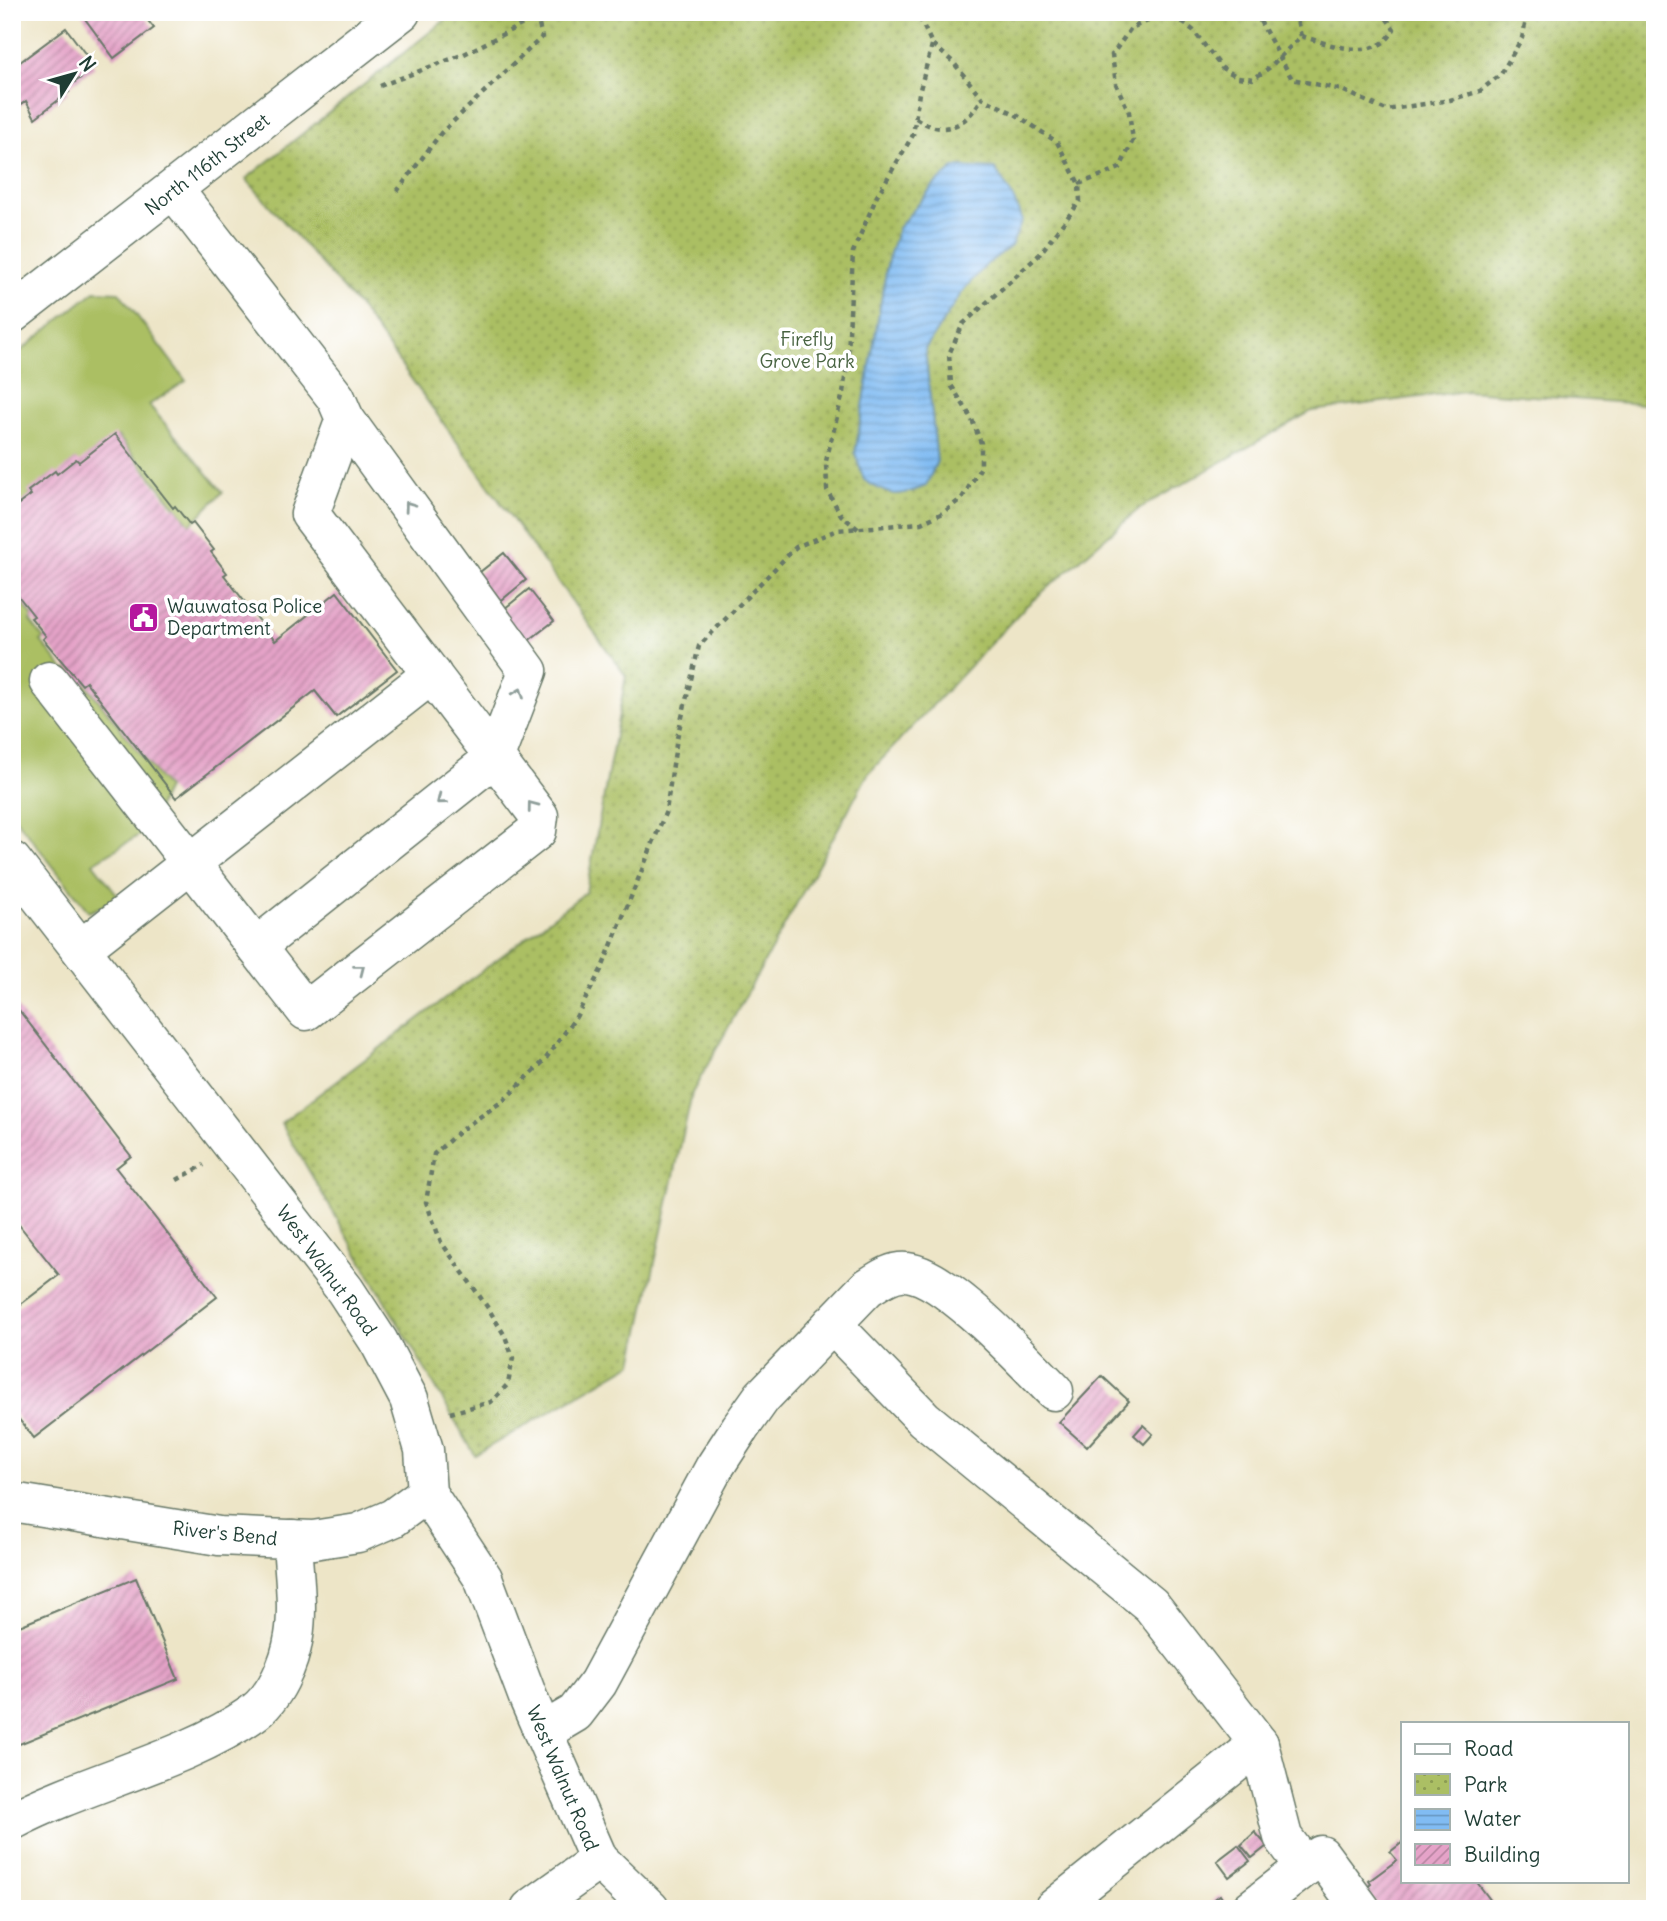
<svg xmlns="http://www.w3.org/2000/svg" width="1667" height="1921" viewBox="0 0 1667 1921" font-family="Delius,sans-serif">
<defs>
<pattern id="park-dots" width="8" height="8" patternUnits="userSpaceOnUse" patternTransform="scale(1.75)"><rect width="8" height="8" fill="#abbf64"/><path d="M2 2h.1M6 6h.1" fill="none" stroke="#8b9c53" stroke-width="1.8" stroke-linecap="round"/></pattern>
<pattern id="water-rules" width="6" height="5" patternUnits="userSpaceOnUse" patternTransform="scale(1.75)"><rect width="6" height="5" fill="#81bcf3"/><path d="M0 2.5h6" fill="none" stroke="#699ac6"/></pattern>
<pattern id="building-hatch" width="6" height="6" patternUnits="userSpaceOnUse" patternTransform="scale(1.75)"><rect width="6" height="6" fill="#e5a3c8"/><path d="M-1 1l2-2M0 6l6-6M5 7l2-2" fill="none" stroke="#b986a3"/></pattern>
</defs>
<rect width="100%" height="100%" fill="#fff"/>
<filter id="ink" filterUnits="userSpaceOnUse"><feTurbulence type="fractalNoise" baseFrequency=".0143" numOctaves="2"/><feDisplacementMap in="SourceGraphic" scale="14" xChannelSelector="R" yChannelSelector="G"/><feConvolveMatrix kernelMatrix="1 2 1 2 8 2 1 2 1" color-interpolation-filters="sRGB"/></filter>
<filter id="wash" filterUnits="userSpaceOnUse"><feTurbulence type="fractalNoise" baseFrequency=".00686" numOctaves="4" result="noise"/><feDisplacementMap in="SourceGraphic" scale="28" xChannelSelector="R" yChannelSelector="G"/><feGaussianBlur stdDeviation="1.57" result="paint"/><feColorMatrix in="noise" values="0 0 0 0 0 0 0 0 0 0 0 0 0 0 0 0 0 1.4 0 .05"/><feComposite in="paint" operator="in"/></filter>
<g filter="url(#wash)">
<rect width="100%" height="100%" fill="#ede5c7"/>
<!-- grass -->
<g fill="#abbf64" stroke="#657e4c" stroke-width="2">
<polygon points="95,291 119,292 186,381 149,405 223,492 190,525 118,436 81,463 30,490 30,497 12,514 12,358"/>
<polygon points="12,589 33,617 30,621 44,639 41,641 65,671 70,669 82,685 85,683 167,788 146,831 93,863 120,898 89,912 12,814"/>
</g>
<!-- park -->
<polygon fill="url(#park-dots)" stroke="#657e4c" stroke-width="2" points="455,12 1655,12 1655,405 1466,391 1312,411 1140,508 1024,608 868,774 692,1093 633,1363 475,1455 281,1123 586,892 626,676 360,308 246,179"/>
<!-- water -->
<path fill="url(#water-rules)" stroke="#507c94" stroke-width="2" d="M955,167L995,169L1013,197L1022,221L1011,246L987,264L964,289L925,349L937,461L926,486C897,498 890,497 864,480L855,453L888,260L898,228L934,185Z"/>
<g id="blocks">
<!-- building -->
<g fill="url(#building-hatch)">
<polygon points="80,12 141,12 154,28 114,58"/>
<polygon points="66,28 95,67 66,89 69,92 35,118 26,101 12,111 12,68"/>
<polygon points="115,434 173,508 175,506 190,525 193,523 214,550 211,552 227,573 224,575 275,641 337,592 397,670 336,717 315,691 176,798 86,682 82,685 43,639 46,636 31,618 34,616 12,588 12,509 31,495 28,491 55,471 57,474 76,459 79,462"/>
<polygon points="504,553 526,580 497,604 475,576"/>
<polygon points="529,589 554,621 524,644 499,613"/>
<polygon points="12,1001 131,1156 116,1168 217,1297 34,1438 12,1411 12,1311 59,1275 12,1216"/>
<polygon points="1102,1376 1129,1401 1087,1447 1059,1422"/>
<polygon points="1143,1425 1153,1434 1144,1444 1134,1435"/>
<polygon points="136,1578 178,1679 12,1747 12,1629"/>
<polygon points="1255,1832 1267,1846 1252,1858 1241,1845"/>
<polygon points="1403,1842 1403,1881 1476,1881 1497,1909 1380,1909 1365,1889 1371,1884 1369,1881 1397,1860 1390,1852"/>
<polygon points="1238,1845 1250,1861 1229,1877 1217,1861"/>
<polygon points="1220,1895 1229,1909 1210,1909 1207,1905"/>
</g>
</g>
</g>
<g filter="url(#ink)">
<use href="#blocks" fill-opacity="0" stroke="#677867" stroke-width="2"/>
<g fill="none" stroke-linecap="round" stroke-linejoin="round">
<defs>
<g id="minor">
<polyline points="12,314 401,12"/>
<polyline points="49,681 306,1011 537,831 539,816 310,514 345,419 336,398 174,190"/>
<polyline points="12,861 345,1290 379,1342 409,1399 424,1450 427,1493 483,1578 529,1700 599,1860 650,1909"/>
<polyline points="256,947 495,757 528,671 345,419"/>
<polyline points="81,949 432,674"/>
<polyline points="832,1324 924,1419 1151,1605 1259,1744 1283,1837 1305,1867"/>
<polyline points="12,1502 219,1536 313,1540 358,1533 393,1518 427,1493"/>
<path d="M543,1732L575,1713L598,1683L714,1468L740,1428L762,1397L867,1288C878,1281 892,1270 907,1272C947,1276 1024,1361 1054,1391"/>
<path d="M12,1821C85,1782 185,1761 252,1714C275,1698 290,1663 294,1636C299,1605 293,1570 292,1539"/>
<polyline points="530,1909 599,1860"/>
<polyline points="1053,1909 1259,1744"/>
<polyline points="1251,1909 1321,1855 1361,1909"/>
</g>
</defs>
<!-- minor casing -->
<use href="#minor" stroke="#677867" stroke-width="41"/>
<!-- path -->
<g stroke="#677867" stroke-width="4.5" stroke-dasharray="5 5" stroke-linecap="butt">
<polyline points="1255,12 1292,79 1342,90 1386,110 1450,100 1480,91 1501,74 1522,38 1528,12"/>
<polyline points="1295,12 1301,36"/>
<polyline points="380,86 464,54 537,17 542,37 441,133 395,194"/>
<path d="M916,118C944,138 966,126 982,98"/>
<path d="M1079,184L1120,168L1133,140L1129,112L1116,84L1112,55L1131,28L1155,18L1179,20L1193,30L1222,68L1238,77L1253,79L1269,68L1301,36C1329,44 1378,64 1394,29L1382,12"/>
<polyline points="858,529 841,515 827,490 826,461 843,393 848,355 853,252 877,196 913,135 919,93 932,45"/>
<polyline points="177,1180 204,1165"/>
<polyline points="450,1413 491,1402 508,1384 513,1358 505,1336 488,1308 441,1242 426,1202 434,1154 461,1130 504,1100 544,1061 576,1017 602,968 666,811 677,738 699,646 796,547 837,530 921,523 943,513 962,498 981,467 981,443 971,417 951,385 949,354 963,324 1039,255 1080,201 1079,184 1057,142 1015,114 982,98 953,62 932,44 917,12"/>
</g>
<!-- minor -->
<use href="#minor" stroke="#fff" stroke-width="38"/>
</g>
<!-- one-way arrows -->
<defs><path id="oneway-chevron" d="M-2-3.5L2.5 0L-2 3.5" fill="none" stroke-width="1.6" stroke-linecap="round" stroke-linejoin="round" transform="scale(1.75)"/></defs>
<g stroke="#8f9e9a">
<use href="#oneway-chevron" transform="translate(409 506) rotate(-126)"/>
<use href="#oneway-chevron" transform="translate(519 693) rotate(-69)"/>
<use href="#oneway-chevron" transform="translate(441 800) rotate(141)"/>
<use href="#oneway-chevron" transform="translate(532 806) rotate(-127)"/>
<use href="#oneway-chevron" transform="translate(360 969) rotate(-38)"/>
</g>
</g>
<!-- icons -->
<defs>
<symbol id="civic-square" viewBox="-11 -11 22 22"><rect x="-9" y="-9" width="18" height="18" rx="4" fill="#b5179e" stroke="#fff"/><path d="M-.6-6.5H3V-4.5H.6V-3L4-1V1h2V6H-6V1h2V-1L-.6-3ZM-1.2 2.5V6h2.4V2.5Z" fill="#fff"/></symbol>
</defs>
<g fill-rule="evenodd">
<use href="#civic-square" x="126" y="600" width="35" height="35"/>
</g>
<g text-anchor="middle" dominant-baseline="central" stroke-width="7" stroke-linejoin="round" paint-order="stroke">
<!-- street labels -->
<g font-size="19" fill="#1f3d34" stroke="#fff">
<text transform="translate(207 164) rotate(-38)">North 116th Street</text>
<text transform="translate(327 1270) rotate(54)">West Walnut Road</text>
<text transform="translate(225 1533) rotate(6)">River's Bend</text>
<text transform="translate(563 1778) rotate(67)">West Walnut Road</text>
</g>
<!-- park labels -->
<g font-size="19" fill="#496442" stroke="#fff">
<text x="807" y="339">Firefly<tspan x="807" dy="22">Grove Park</tspan></text>
</g>
<!-- poi labels -->
<g font-size="19" fill="#1f3d34" stroke="#fff" text-anchor="start">
<text x="167" y="606">Wauwatosa Police<tspan x="167" dy="22">Department</tspan></text>
</g>
</g>
<!-- margin -->
<rect width="1667" height="1921" fill="none" stroke="#fff" stroke-width="42"/>
<!-- legend -->
<rect x="1401" y="1722" width="228" height="161" fill="#ffffff" stroke="#a5b1ae" stroke-width="2"/>
<rect x="1415" y="1744" width="35" height="10" fill="#ffffff" stroke="#a5b1ae" stroke-width="2"/>
<text x="1464" y="1756" font-size="21" fill="#1f3d34">Road</text>
<rect x="1415" y="1774" width="35" height="21" fill="url(#park-dots)" stroke="#a5b1ae" stroke-width="2"/>
<text x="1464" y="1792" font-size="21" fill="#1f3d34">Park</text>
<rect x="1415" y="1809" width="35" height="21" fill="url(#water-rules)" stroke="#a5b1ae" stroke-width="2"/>
<text x="1464" y="1826" font-size="21" fill="#1f3d34">Water</text>
<rect x="1415" y="1844" width="35" height="21" fill="url(#building-hatch)" stroke="#a5b1ae" stroke-width="2"/>
<text x="1464" y="1862" font-size="21" fill="#1f3d34">Building</text>
<!-- north arrow -->
<g transform="translate(74 74) rotate(53)" stroke="#ffffff" stroke-width="5" paint-order="stroke">
<path d="M0-5L12 26L0 18L-12 26Z" fill="#1f3d34"/>
<text y="-10" font-size="19" font-weight="bold" text-anchor="middle" fill="#1f3d34">N</text>
</g>
</svg>
